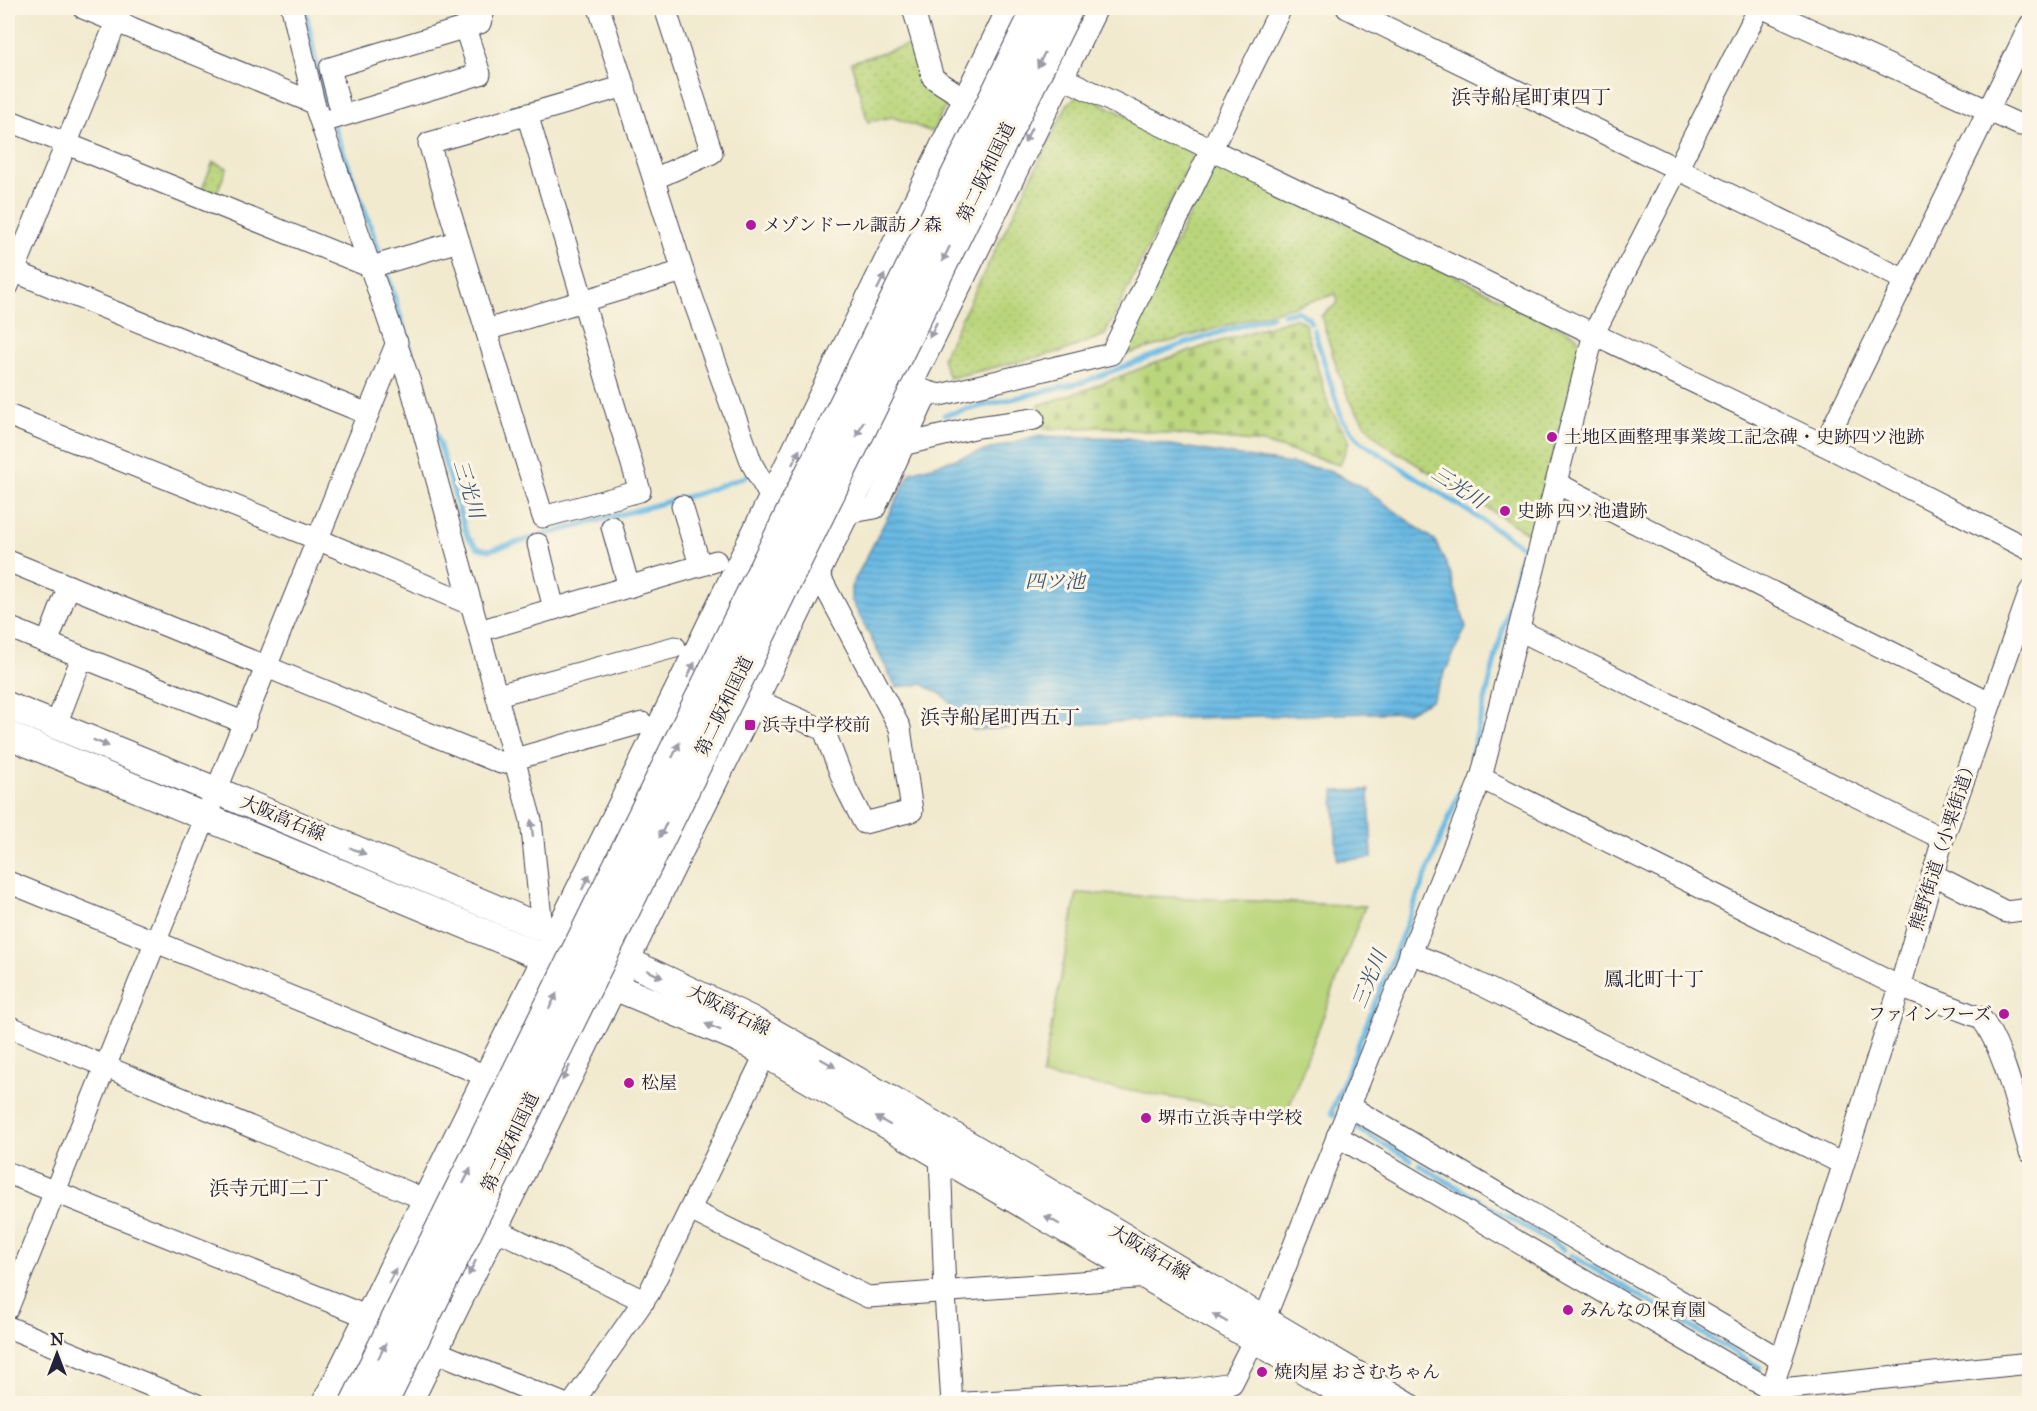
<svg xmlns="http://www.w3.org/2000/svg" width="2037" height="1411" viewBox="0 0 2037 1411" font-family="'IM FELL Great Primer','Noto Serif JP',serif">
<defs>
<pattern id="grass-dots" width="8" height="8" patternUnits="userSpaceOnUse" patternTransform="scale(1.5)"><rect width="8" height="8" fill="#bad67c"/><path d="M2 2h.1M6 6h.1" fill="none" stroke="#a0b76c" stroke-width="1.8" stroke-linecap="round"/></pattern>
<pattern id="cemetery-stones" width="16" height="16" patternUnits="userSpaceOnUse" patternTransform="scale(1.5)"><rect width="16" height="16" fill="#bad67c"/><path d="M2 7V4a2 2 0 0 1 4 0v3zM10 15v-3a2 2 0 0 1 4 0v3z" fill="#a0b76c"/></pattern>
<pattern id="water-rules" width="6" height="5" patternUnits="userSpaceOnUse" patternTransform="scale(1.5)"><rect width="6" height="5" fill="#69bae4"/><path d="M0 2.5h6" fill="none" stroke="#5697ba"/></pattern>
</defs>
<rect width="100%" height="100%" fill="#fcf5e5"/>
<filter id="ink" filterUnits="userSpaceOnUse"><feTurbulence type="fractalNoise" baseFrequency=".0167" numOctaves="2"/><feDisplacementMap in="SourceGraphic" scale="12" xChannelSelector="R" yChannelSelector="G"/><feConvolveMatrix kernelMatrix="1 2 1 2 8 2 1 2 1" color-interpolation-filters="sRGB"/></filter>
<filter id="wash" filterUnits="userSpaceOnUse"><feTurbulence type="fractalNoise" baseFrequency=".008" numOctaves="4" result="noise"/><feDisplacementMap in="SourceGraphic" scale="24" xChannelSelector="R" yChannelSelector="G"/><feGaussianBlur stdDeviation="1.35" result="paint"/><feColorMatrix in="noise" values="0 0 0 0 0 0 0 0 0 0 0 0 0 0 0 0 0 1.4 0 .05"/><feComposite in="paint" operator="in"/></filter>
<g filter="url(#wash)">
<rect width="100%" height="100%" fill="#f1eacf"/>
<!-- grass -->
<g fill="url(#grass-dots)" stroke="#6e7c5c" stroke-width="1.5">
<polygon points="915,43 946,90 945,107 932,132 892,117 868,122 851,62"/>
<polygon points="1080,93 1188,146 1192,157 1105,335 1063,351 949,378 942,358 1067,105"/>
<polygon points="213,162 227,168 215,197 201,192"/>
<path d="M1223,163L1576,335L1581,344L1534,537L1387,446C1343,410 1338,368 1321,316L1338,303L1336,294L1120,356L1213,166Z"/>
</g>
<!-- cemetery -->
<polygon fill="url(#cemetery-stones)" stroke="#6e7c5c" stroke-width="1.5" points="1294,318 1304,322 1329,407 1349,440 1340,465 1263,443 1106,427 1044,429 1039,405 1085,390 1162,360"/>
<!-- garden -->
<polygon fill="#bad67c" stroke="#6e7c5c" stroke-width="1.5" points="1077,893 1365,906 1285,1117 1042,1076"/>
<!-- water -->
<g fill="url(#water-rules)" stroke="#466e90" stroke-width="1.5">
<polygon points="1036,436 1126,438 1329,470 1364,488 1435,541 1450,572 1466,627 1432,700 1408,712 1190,718 973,730 943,695 922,684 896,687 851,599 851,587 911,472"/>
<polygon points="1369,790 1372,858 1337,860 1334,791"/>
</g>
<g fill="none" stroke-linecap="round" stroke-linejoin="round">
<!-- stream -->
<g stroke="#69bae4" stroke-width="5">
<polyline points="305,8 323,95 330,113"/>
<polyline points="334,126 382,258"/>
<polyline points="387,271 417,373"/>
<polyline points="1283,314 1297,311 1309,318 1311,323"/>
<polyline points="1314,330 1342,419 1360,441 1523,547 1471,757"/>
<polyline points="424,393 467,536 478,548 489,550 700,493 747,476"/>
<polyline points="944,415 1084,382 1183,344 1272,316"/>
<polyline points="1334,1115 1331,1113 1462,785"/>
<polyline points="1355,1127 1411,1160"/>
<polyline points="1419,1165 1564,1250"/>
<polyline points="1571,1255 1760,1368"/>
</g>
</g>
</g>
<g filter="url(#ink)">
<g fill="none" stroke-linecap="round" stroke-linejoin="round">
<defs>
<g id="minor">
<polyline points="83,8 314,103"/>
<polyline points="292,8 314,103 410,383 531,820 542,928"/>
<polyline points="599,8 683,271 752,464 777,509"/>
<polyline points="913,8 933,78 970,102"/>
<polyline points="1347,8 1903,279"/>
<polyline points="1763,8 2020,125 2030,123"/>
<polyline points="1057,75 1824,445 2030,550"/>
<polyline points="527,114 640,491 543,517 429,143 625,86"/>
<polyline points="342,115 330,68 480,23 485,8"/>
<polyline points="8,120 371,267 459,241"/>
<polyline points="329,120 480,74 465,28"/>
<polyline points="654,179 712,153 665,8"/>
<polyline points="8,269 368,414"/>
<polyline points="8,286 122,8"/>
<polyline points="486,330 683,271"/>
<polyline points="928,392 940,395 1111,354 1281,8"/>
<polyline points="8,415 317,539 472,605"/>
<polyline points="906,444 978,427 1034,419"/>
<polyline points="1824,445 2030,25"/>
<polyline points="1558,484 1990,702"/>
<polyline points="682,506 700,565"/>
<polyline points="841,514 875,508 928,392 916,387"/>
<polyline points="612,527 629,587"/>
<polyline points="538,544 554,609"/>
<polyline points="8,561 501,763 642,723"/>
<polyline points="8,627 245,723"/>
<polyline points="1519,630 1943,839"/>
<polyline points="479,631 716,561"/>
<polyline points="47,643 69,586"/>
<polyline points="498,695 675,647"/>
<polyline points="750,697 824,730 846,788 864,823 912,811 900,728 811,560"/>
<polyline points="56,725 82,657"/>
<path d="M1481,778L1900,987L1981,1018C2005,1049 2018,1114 2030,1152"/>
<polyline points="1932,874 2006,912 2030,909"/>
<polyline points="8,882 489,1077"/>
<polyline points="1410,953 1441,965 1843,1164"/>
<polyline points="8,1026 429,1201"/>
<polyline points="1349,1106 1781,1360"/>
<polyline points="1337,1136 1771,1390 2030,1363"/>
<polyline points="946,1145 940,1154 945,1293 952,1404"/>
<polyline points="8,1173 371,1318"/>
<polyline points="690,1210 868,1297 1149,1277"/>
<polyline points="491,1227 644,1301"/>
<polyline points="8,1308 397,342"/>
<polyline points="8,1327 195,1404"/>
<polyline points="432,1350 564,1404"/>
<polyline points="572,1404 649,1293 766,1053"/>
<polyline points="949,1404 1187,1390 1232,1383 1264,1320 1481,778 1594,333 1759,8"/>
<polyline points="1767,1404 1900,987 1943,839 2030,591"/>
</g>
<g id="major">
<polyline points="8,706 217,791 542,928 623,959 750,1019 952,1135 1406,1404"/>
<polyline points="8,735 740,1039 1254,1339 1359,1404"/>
</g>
<g id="highway">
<polyline points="328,1404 706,640 1014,8"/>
<polyline points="405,1404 1091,8"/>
</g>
</defs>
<!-- minor casing -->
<use href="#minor" stroke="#414051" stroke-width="23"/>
<!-- major casing -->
<use href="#major" stroke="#414051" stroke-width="29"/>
<!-- highway casing -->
<use href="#highway" stroke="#414051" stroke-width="34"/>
<!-- minor -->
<use href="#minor" stroke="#fff" stroke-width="21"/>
<!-- major -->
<use href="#major" stroke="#fff" stroke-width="27"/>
<!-- highway -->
<use href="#highway" stroke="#fff" stroke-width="32"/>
<defs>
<g id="highway-bridge">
<polyline points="356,1404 1039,8"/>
<polyline points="381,1404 1067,8"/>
</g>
</defs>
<!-- highway-bridge casing -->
<use href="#highway-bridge" stroke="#414051" stroke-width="34" stroke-linecap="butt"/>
<!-- highway-bridge -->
<use href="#highway-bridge" stroke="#fff" stroke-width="32"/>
</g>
<!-- one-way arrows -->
<defs><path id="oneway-solid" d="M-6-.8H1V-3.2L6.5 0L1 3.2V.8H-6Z" transform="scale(1.5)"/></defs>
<g fill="#9c9ca7">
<use href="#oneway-solid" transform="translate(1041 60) rotate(116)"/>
<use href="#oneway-solid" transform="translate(1028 135) rotate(116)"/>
<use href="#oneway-solid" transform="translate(946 254) rotate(116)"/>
<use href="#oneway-solid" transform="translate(881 282) rotate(-64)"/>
<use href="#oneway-solid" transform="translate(933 330) rotate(116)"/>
<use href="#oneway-solid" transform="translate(860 429) rotate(116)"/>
<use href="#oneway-solid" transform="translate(796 457) rotate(-64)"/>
<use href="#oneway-solid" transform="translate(691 670) rotate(-64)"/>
<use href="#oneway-solid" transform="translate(101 743) rotate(22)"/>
<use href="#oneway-solid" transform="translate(676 750) rotate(-64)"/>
<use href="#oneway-solid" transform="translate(532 828) rotate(-96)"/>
<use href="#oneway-solid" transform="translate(663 830) rotate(116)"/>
<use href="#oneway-solid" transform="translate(358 851) rotate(23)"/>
<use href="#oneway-solid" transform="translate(586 882) rotate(-63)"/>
<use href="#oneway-solid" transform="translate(655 974) rotate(25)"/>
<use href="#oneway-solid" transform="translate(553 1001) rotate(-64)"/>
<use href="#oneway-solid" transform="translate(713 1027) rotate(-157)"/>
<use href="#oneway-solid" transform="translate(828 1063) rotate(30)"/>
<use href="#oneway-solid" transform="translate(566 1073) rotate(116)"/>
<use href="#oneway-solid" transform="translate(883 1121) rotate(-150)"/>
<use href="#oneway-solid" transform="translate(467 1176) rotate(-64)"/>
<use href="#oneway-solid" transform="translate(1052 1220) rotate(-150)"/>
<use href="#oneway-solid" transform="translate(472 1268) rotate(116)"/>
<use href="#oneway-solid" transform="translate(392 1276) rotate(-64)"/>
<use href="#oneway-solid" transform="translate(1220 1318) rotate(-150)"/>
<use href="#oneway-solid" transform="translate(382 1351) rotate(-64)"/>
</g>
</g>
<!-- markers -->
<g fill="#b5179e" stroke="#fcf5e5" stroke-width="2">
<circle cx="751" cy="225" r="6"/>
<circle cx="1552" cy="437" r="6"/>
<circle cx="1505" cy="511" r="6"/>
<rect x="744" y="719" width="12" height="12" rx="3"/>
<circle cx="2004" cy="1014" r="6"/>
<circle cx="629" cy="1083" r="6"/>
<circle cx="1146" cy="1118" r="6"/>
<circle cx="1568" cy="1310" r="6"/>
<circle cx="1262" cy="1372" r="6"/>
</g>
<g text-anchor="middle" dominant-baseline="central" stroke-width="6" stroke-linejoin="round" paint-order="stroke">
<!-- street labels -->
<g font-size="18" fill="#22223b" stroke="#fcf5e5">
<text transform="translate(986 172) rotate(-64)">第二阪和国道</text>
<text transform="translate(724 706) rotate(-64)">第二阪和国道</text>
<text transform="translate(283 818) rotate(23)">大阪高石線</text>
<text transform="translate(1943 844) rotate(-72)">熊野街道（小栗街道）</text>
<text transform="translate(729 1010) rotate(27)">大阪高石線</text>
<text transform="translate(510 1142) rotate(-64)">第二阪和国道</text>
<text transform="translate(1150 1252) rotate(31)">大阪高石線</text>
</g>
<!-- poi labels -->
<g font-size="18" fill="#22223b" stroke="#fcf5e5" text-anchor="start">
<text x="763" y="225">メゾンドール諏訪ノ森</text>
<text x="1564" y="437">土地区画整理事業竣工記念碑・史跡四ツ池跡</text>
<text x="1517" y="511">史跡 四ツ池遺跡</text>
<text x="762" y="725">浜寺中学校前</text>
<text x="1992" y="1014" text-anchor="end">ファインフーズ</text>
<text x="641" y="1083">松屋</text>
<text x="1158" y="1118">堺市立浜寺中学校</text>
<text x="1580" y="1310">みんなの保育園</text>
<text x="1274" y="1372">焼肉屋 おさむちゃん</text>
</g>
<!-- neighbourhood labels -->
<g font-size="20" fill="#22223b" stroke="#fcf5e5">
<text x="1531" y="97">浜寺船尾町東四丁</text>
<text x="1000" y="717">浜寺船尾町西五丁</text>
<text x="1654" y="979">鳳北町十丁</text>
<text x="269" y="1188">浜寺元町二丁</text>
</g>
<!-- water labels -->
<g font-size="20" font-style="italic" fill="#3b5776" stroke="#fcf5e5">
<text transform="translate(1459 487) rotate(33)">三光川</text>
<text transform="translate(469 489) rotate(73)">三光川</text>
<text x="1055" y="581">四ツ池</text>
<text transform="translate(1369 979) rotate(-68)">三光川</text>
</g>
</g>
<!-- margin -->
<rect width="2037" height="1411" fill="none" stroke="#fcf5e5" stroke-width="30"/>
<!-- north arrow -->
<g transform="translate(57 1354)" stroke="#fcf5e5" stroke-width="4.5" paint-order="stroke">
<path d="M0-4.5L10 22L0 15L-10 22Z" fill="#22223b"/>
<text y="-9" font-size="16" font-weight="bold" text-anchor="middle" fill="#22223b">N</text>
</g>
</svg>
